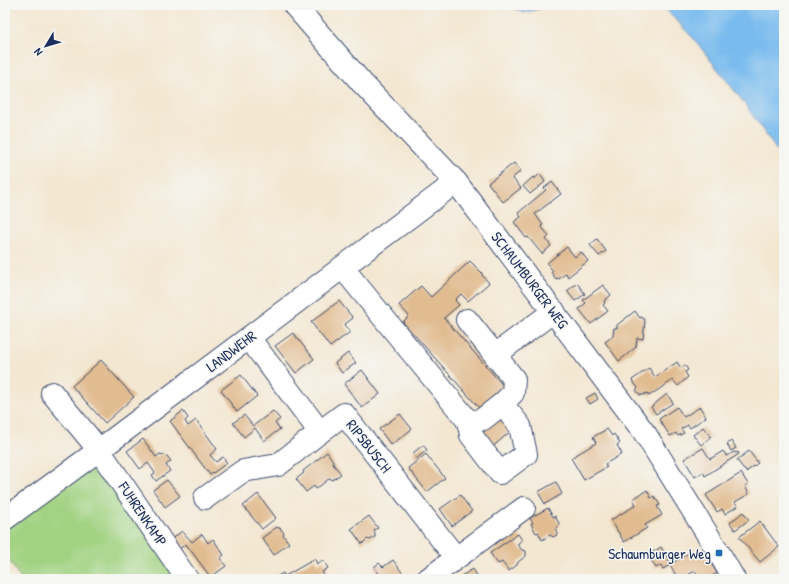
<svg xmlns="http://www.w3.org/2000/svg" width="789" height="584" viewBox="0 0 789 584" font-family="'Patrick Hand',sans-serif">
<rect width="100%" height="100%" fill="#f6f6f2"/>
<filter id="ink" filterUnits="userSpaceOnUse"><feTurbulence type="fractalNoise" baseFrequency=".025" numOctaves="2"/><feDisplacementMap in="SourceGraphic" scale="8" xChannelSelector="R" yChannelSelector="G"/><feConvolveMatrix kernelMatrix="1 2 1 2 8 2 1 2 1" color-interpolation-filters="sRGB"/></filter>
<filter id="wash" filterUnits="userSpaceOnUse"><feTurbulence type="fractalNoise" baseFrequency=".012" numOctaves="4" result="noise"/><feDisplacementMap in="SourceGraphic" scale="16" xChannelSelector="R" yChannelSelector="G"/><feGaussianBlur stdDeviation="0.9" result="paint"/><feColorMatrix in="noise" values="0 0 0 0 0 0 0 0 0 0 0 0 0 0 0 0 0 1.4 0 .05"/><feComposite in="paint" operator="in"/></filter>
<g filter="url(#wash)">
<rect width="100%" height="100%" fill="#f3e7d2"/>
<!-- green -->
<polygon fill="#a0d281" stroke="#5e8070" points="93,464 104,467 180,579 21,579 5,554 5,527"/>
<!-- water -->
<g fill="#79bbee" stroke="#4a75a6">
<polygon points="508,5 551,5 524,13"/>
<polygon points="662,5 784,5 784,161 745,104 694,39"/>
</g>
<g id="blocks">
<!-- building -->
<g fill="#e1bc91">
<polygon points="514,163 521,171 512,178 521,188 503,202 488,183"/>
<polygon points="540,174 545,182 530,194 523,186 533,177 534,179"/>
<polygon points="552,182 561,194 535,214 543,225 541,226 549,236 546,239 551,246 542,254 528,237 526,238 514,222 521,217 518,213 546,190 544,188"/>
<polygon points="597,239 606,251 599,256 590,245"/>
<polygon points="567,247 575,257 581,252 588,261 568,277 566,273 559,279 558,278 556,279 551,272 553,271 547,263"/>
<polygon points="470,261 482,273 482,275 489,283 468,301 461,294 455,300 459,305 444,318 506,389 481,410 403,322 409,316 399,305 421,286 431,297"/>
<polygon points="577,283 585,294 575,301 567,291"/>
<polygon points="603,285 611,295 604,301 605,303 603,305 608,311 591,324 579,309 586,303 583,300"/>
<polygon points="339,301 353,318 344,325 350,332 330,347 311,322"/>
<polygon points="635,311 640,318 642,317 645,321 643,339 637,338 636,347 619,361 605,342 613,336 614,328 617,328 617,325"/>
<polygon points="293,333 314,359 296,373 275,346"/>
<polygon points="348,353 356,363 342,373 335,363"/>
<polygon points="101,360 134,397 105,423 72,386"/>
<polygon points="677,362 681,368 685,365 688,370 685,372 688,377 678,386 673,380 649,396 647,393 643,395 640,395 636,390 638,388 632,380 649,368 655,377"/>
<polygon points="362,370 380,394 362,408 344,384"/>
<polygon points="241,375 257,396 237,412 221,390"/>
<polygon points="595,393 598,399 590,404 586,398"/>
<polygon points="667,394 673,403 656,414 651,407"/>
<polygon points="677,407 684,417 700,407 706,417 690,428 688,425 681,429 684,433 678,436 676,433 670,436 659,419"/>
<polygon points="183,411 188,418 185,421 188,426 196,420 217,449 210,455 216,462 223,457 227,463 210,475 170,421"/>
<polygon points="273,411 280,419 275,423 280,429 264,441 255,428 244,437 233,423 244,415 253,426"/>
<polygon points="400,414 412,429 391,445 379,429"/>
<polygon points="501,417 512,430 489,450 478,437"/>
<polygon points="703,427 711,437 701,445 693,435"/>
<polygon points="607,429 612,436 614,434 620,443 617,445 622,454 605,464 607,467 584,480 571,458 596,443 593,437"/>
<polygon points="143,439 156,457 160,454 167,456 171,461 166,465 170,471 156,481 152,475 155,473 148,463 140,469 127,451"/>
<polygon points="732,441 736,448 731,451 727,444"/>
<polygon points="423,445 427,450 416,459 413,453"/>
<polygon points="703,448 710,459 723,451 727,456 734,452 736,453 738,452 739,454 705,476 703,472 695,477 684,459"/>
<polygon points="749,451 758,463 746,472 737,460"/>
<polygon points="327,452 333,461 333,464 341,474 332,480 330,478 316,489 314,486 306,492 296,479 304,473 303,471"/>
<polygon points="426,454 445,478 427,492 408,468"/>
<polygon points="741,473 748,484 745,486 749,494 735,502 738,506 725,514 722,509 717,512 706,495"/>
<polygon points="167,480 180,496 165,507 153,490"/>
<polygon points="556,482 562,494 545,504 538,492"/>
<polygon points="647,490 651,498 654,496 660,505 657,506 662,515 645,525 647,528 624,542 611,520 636,505 633,499"/>
<polygon points="258,494 276,518 262,529 243,506"/>
<polygon points="460,495 472,511 452,526 440,509"/>
<polygon points="548,508 553,517 555,516 560,525 555,529 557,532 557,535 553,537 550,535 542,540 538,532 536,533 531,524 533,523 530,518"/>
<polygon points="743,512 749,520 735,530 730,523"/>
<polygon points="369,516 378,528 374,530 375,533 375,537 370,540 367,539 362,544 351,529"/>
<polygon points="760,521 779,547 760,562 739,537"/>
<polygon points="277,527 278,528 280,528 284,533 283,535 289,543 274,555 262,538"/>
<polygon points="182,531 192,542 202,534 208,543 213,539 224,555 220,558 226,566 215,574 219,579 212,579 186,544 179,549 172,539"/>
<polygon points="518,534 522,540 517,544 522,550 526,551 526,556 518,562 517,565 509,571 502,562 498,564 490,553"/>
<polygon points="661,547 671,564 692,551 694,555 703,550 717,573 707,579 700,579 695,571 681,579 678,579 670,565 663,569 661,565 656,568 648,555"/>
<polygon points="315,559 317,564 323,560 328,568 322,572 326,579 272,579 283,573 285,576"/>
<polygon points="393,560 404,575 400,579 383,579 374,567 379,563 383,567"/>
<polygon points="473,569 478,577 475,579 456,579"/>
</g>
</g>
</g>
<g filter="url(#ink)">
<use href="#blocks" fill-opacity="0" stroke="#3b4b6f" stroke-width="1"/>
<g fill="none" stroke-linecap="round" stroke-linejoin="round">
<defs>
<g id="minor">
<polyline points="294,5 362,83 456,182 646,435 719,553 734,579"/>
<polyline points="342,267 468,421 471,435 500,473 526,454 520,426 502,404 483,419 468,423"/>
<polyline points="467,320 514,379 513,393 502,404"/>
<polyline points="249,338 320,432 344,414 456,558"/>
<polyline points="495,355 554,311"/>
<polyline points="52,393 99,450 187,579"/>
<polyline points="205,498 243,471 278,465 320,432"/>
<polyline points="5,519 99,450 456,182"/>
<polyline points="428,579 524,508"/>
</g>
</defs>
<!-- minor casing -->
<use href="#minor" stroke="#3b4b6f" stroke-width="24"/>
<!-- minor -->
<use href="#minor" stroke="#fff" stroke-width="22"/>
</g>
</g>
<!-- markers -->
<rect fill="#1f6fb2" stroke="#f6f6f2" stroke-width="1.5" x="715" y="549" width="8" height="8" rx="2"/>
<g text-anchor="middle" dominant-baseline="central" stroke-width="3" stroke-linejoin="round" paint-order="stroke">
<!-- street labels -->
<g font-size="15" fill="#1b2f5e" stroke="#f6f6f2">
<text transform="translate(530 280) rotate(53)">SCHAUMBURGER WEG</text>
<text transform="translate(231 351) rotate(-37)">LANDWEHR</text>
<text transform="translate(369 446) rotate(52)">RIPSBUSCH</text>
<text transform="translate(143 514) rotate(56)">FUHRENKAMP</text>
</g>
<!-- poi labels -->
<g font-size="15" fill="#1b2f5e" stroke="#f6f6f2" text-anchor="end">
<text x="711" y="553">Schaumburger Weg</text>
</g>
</g>
<!-- margin -->
<rect width="789" height="584" fill="none" stroke="#f6f6f2" stroke-width="20"/>
<!-- north arrow -->
<g transform="translate(46 46) rotate(232)" stroke="#f6f6f2" stroke-width="3" paint-order="stroke">
<path d="M0-3L7 15L0 10L-7 15Z" fill="#1b2f5e"/>
<text y="-6" font-size="11" font-weight="bold" text-anchor="middle" fill="#1b2f5e">N</text>
</g>
</svg>
